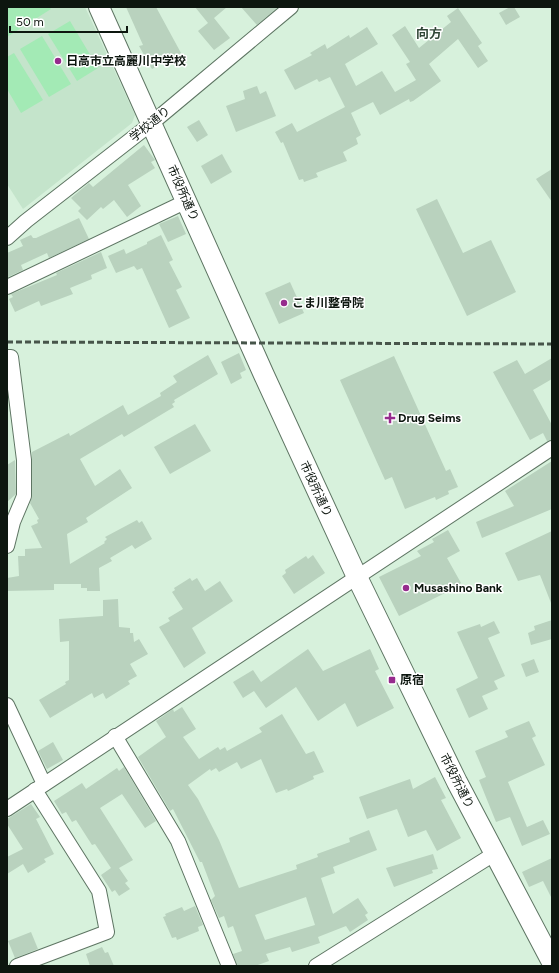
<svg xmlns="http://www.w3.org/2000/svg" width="559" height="973" viewBox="0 0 559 973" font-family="Figtree,'Noto Sans JP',sans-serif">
<rect width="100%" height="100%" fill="#d7f1dc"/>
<!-- built -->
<polygon fill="#c4e4cb" points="7,7 85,7 135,115 132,123 23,209 7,184"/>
<!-- green -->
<g fill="#a3eab5">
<polygon points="7,7 49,7 51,9 7,37"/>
<polygon points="70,21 98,68 77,81 48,34"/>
<polygon points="42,36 71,84 49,97 20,49"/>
<polygon points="14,53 43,100 21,113 7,89 7,57"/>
</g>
<!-- building -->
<g fill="#b9d2be" fill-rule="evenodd">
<polygon points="126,7 156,7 181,53 152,69 139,46 143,45"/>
<polygon points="195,7 227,7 214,18 230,38 214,50 198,31 208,23"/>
<polygon points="241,7 278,7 257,25"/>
<polygon points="510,7 514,7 520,17 506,25 499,13"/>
<polygon points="458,8 482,43 478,46 488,61 478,68 458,39 429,64 441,81 413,101 410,102 409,99 380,115 373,102 351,113 361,135 356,138 358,144 343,152 347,161 316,173 318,177 304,182 303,179 299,180 283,142 281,143 275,132 292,123 297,132 345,107 330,77 319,82 317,79 295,90 284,70 312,55 310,53 325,44 327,49 349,35 350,38 367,27 378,44 345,64 356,86 382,71 395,92 416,80 406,64 410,62 392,35 405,26 419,48 451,22 447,16"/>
<polygon points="257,86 260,94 266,91 276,116 236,132 226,106 245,99 243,91"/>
<polygon points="199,120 208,135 197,142 187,127"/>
<polygon points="144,145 155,160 151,162 155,168 128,185 141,206 127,217 114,200 103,209 101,207 87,220 78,211 81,208 71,198 89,183 93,187"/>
<polygon points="222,154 232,172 211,184 201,166"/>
<polygon points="552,169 552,202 536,179"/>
<polygon points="437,199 463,253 491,240 516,292 467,316 416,209"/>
<polygon points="178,216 186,234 168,242 159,224"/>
<polygon points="79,218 89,239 49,258 47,253 21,265 23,270 8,277 7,253 23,246 20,240 31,235 33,238 36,238"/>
<polygon points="161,235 173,260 169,262 182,287 176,290 190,318 169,328 142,268 137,270 134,266 116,273 108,256 124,249 126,254 147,244 147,242"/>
<polygon points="101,252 107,268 91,275 92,279 70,288 73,294 41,306 39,301 15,312 9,299 13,297 11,294 57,275 56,273"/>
<polygon points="290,282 304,313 279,324 265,293"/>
<polygon points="239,353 246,370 240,373 242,378 231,384 221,362"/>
<polygon points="208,355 218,374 174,400 175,402 172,404 174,407 124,437 122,434 80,459 95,486 120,469 132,488 86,518 88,522 67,534 70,564 105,543 104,542 107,539 105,537 137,520 139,523 142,521 152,539 135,549 132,545 110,558 112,561 99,568 100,591 87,591 87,588 81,588 81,584 54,584 54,590 7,591 7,578 19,576 18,556 25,556 25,549 42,548 31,526 38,523 37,520 39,519 30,503 32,496 32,452 69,433 70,436 123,405 128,415 161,396 160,393 177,382 173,376"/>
<polygon points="394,356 446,471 450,469 458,487 448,491 449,494 436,500 435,497 405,509 392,477 385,480 340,380"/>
<polygon points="552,358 552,379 533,390 552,425 552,440 547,441 543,433 530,440 493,372 517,360 525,374"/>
<polygon points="195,424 211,451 170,474 154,447"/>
<polygon points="15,460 16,494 7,502 7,465"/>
<polygon points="552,461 552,509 482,538 476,522 514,506 505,491"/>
<polygon points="448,530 460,551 447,558 461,583 451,590 399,616 379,577 421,556 417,551 434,542 432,539"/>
<polygon points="552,531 552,602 551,603 540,575 518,581 505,553"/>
<polygon points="313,555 325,573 294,594 282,576 286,573 285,570 306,556 308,559"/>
<polygon points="190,578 192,581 197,578 205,591 220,581 233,601 192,628 206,653 184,668 159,627 170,621 168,618 183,609 172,592 175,590 174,588"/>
<polygon points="118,599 119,627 130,628 130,633 133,633 134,642 139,639 148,654 130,664 137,676 128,681 130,684 106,699 103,693 94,698 92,693 50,718 39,700 66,684 65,682 69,680 69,641 60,642 59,619 103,616 103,600"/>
<polygon points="552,620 552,639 531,645 528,633 535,630 534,626"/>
<polygon points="494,621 500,633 488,638 505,676 494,681 498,689 482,696 488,709 469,718 456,689 478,678 457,632 480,624 481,627"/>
<polygon points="308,649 323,671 370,649 379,669 375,671 394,708 357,727 345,703 318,721 296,687 266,708 254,691 243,698 233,682 253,670 261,682"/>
<polygon points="534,659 539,672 526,677 521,664"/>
<path d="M182,707L196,729L183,737L199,759L218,747L220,750L225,747L227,751L262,732L259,728L282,714L306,754L314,751L324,772L313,776L314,779L288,791L287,789L276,793L261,759L241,769L237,762L219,772L216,768L211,771L210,769L188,785L198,799L219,840L239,888L297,869L296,865L318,857L317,854L350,842L349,838L369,830L377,850L333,867L335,873L321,878L333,914L358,898L368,913L365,915L368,920L350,932L346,926L318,937L320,943L292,952L290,947L266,954L269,961L255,966H237L233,954L242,951L233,926L228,928L224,916L219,918L211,900L215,896L202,862H200L173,809L170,811L138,757L166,737L156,721L173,709L174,712ZM306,897L315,925L265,940L255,915Z"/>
<polygon points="529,721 536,736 532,738 545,765 508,782 527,827 543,820 550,834 522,846 510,817 496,822 479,780 486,777 475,751 508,737 505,731"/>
<polygon points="53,742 63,760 47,769 38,751"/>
<polygon points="124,767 156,821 145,828 122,794 100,808 133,860 119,868 128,881 125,883 130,889 119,896 115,890 112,892 101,875 111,868 95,844 92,845 76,820 72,822 66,812 62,814 54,801 82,783 86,789 117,768 119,771"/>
<polygon points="435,777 446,798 441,800 461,838 437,851 426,830 408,837 397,809 367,819 359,797 410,779 413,789"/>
<polygon points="31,804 40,817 36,819 54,854 44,859 46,862 28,873 23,864 7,874 7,857 23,849 7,824 7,819"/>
<polygon points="433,854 438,869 432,870 433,873 394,887 386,868"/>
<polygon points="552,858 552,899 543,881 529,887 522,872"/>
<polygon points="195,906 203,925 198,927 199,931 177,940 176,937 172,938 163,917 166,916 165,914 182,907 184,911"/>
<polygon points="31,932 38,949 15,958 8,941"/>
<polygon points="102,947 105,953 108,952 114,966 90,966 86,954"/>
</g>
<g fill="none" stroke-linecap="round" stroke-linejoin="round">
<defs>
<g id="street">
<polyline points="7,238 26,221 152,123 291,7"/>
<polyline points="7,287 187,201"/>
<polyline points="7,357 11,357 24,460 24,496 13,522 7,546"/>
<polyline points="7,705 44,784"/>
<polyline points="115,736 178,841 229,966"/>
<polyline points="7,809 552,448"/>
<polyline points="17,966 107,932 99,891 35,790"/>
<polyline points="316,966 494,854"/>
</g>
<polyline id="secondary" points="99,7 264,375 357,577 457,782 552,962"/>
</defs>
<!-- street casing -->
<use href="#street" stroke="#5e7563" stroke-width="16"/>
<!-- secondary casing -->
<use href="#secondary" stroke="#5e7563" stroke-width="22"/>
<!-- street -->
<use href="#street" stroke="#fff" stroke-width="14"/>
<!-- secondary -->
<use href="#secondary" stroke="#fff" stroke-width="20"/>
<!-- rail -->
<polyline stroke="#47554a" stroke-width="3" stroke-dasharray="6 3" stroke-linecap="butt" points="7,342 552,344"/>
</g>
<!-- markers -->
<g fill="#962b8d" stroke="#fff" stroke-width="1.5">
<circle cx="58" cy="61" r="4"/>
<circle cx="284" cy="303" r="4"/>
<path d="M388 412h4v4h4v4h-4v4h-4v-4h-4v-4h4z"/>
<circle cx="406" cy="588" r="4"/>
<rect x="388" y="676" width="8" height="8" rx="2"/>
</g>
<g text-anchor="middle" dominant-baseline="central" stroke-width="3" stroke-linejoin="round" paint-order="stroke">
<!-- poi labels -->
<g font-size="12" font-weight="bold" fill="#0d160f" stroke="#fff" text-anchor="start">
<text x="66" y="61">日高市立高麗川中学校</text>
<text x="292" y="303">こま川整骨院</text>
<text x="398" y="418">Drug Seims</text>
<text x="414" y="588">Musashino Bank</text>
<text x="400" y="680">原宿</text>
</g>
<!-- street labels -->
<g font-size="12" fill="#0d160f" stroke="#fff">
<text transform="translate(150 124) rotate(-39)">学校通り</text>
<text transform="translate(183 193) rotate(66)">市役所通り</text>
<text transform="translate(316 489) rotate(65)">市役所通り</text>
<text transform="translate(457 781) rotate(63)">市役所通り</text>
</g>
<!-- neighbourhood labels -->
<g font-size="13" font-weight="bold" fill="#304636" stroke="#fff">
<text x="429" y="33">向方</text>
</g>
</g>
<!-- border -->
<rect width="559" height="973" fill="none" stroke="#0d160f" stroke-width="16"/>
<!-- scale -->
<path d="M10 26v6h117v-6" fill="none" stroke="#0d160f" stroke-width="2"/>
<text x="16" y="26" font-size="12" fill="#0d160f" stroke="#ffffff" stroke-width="3" paint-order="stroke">50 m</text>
</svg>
